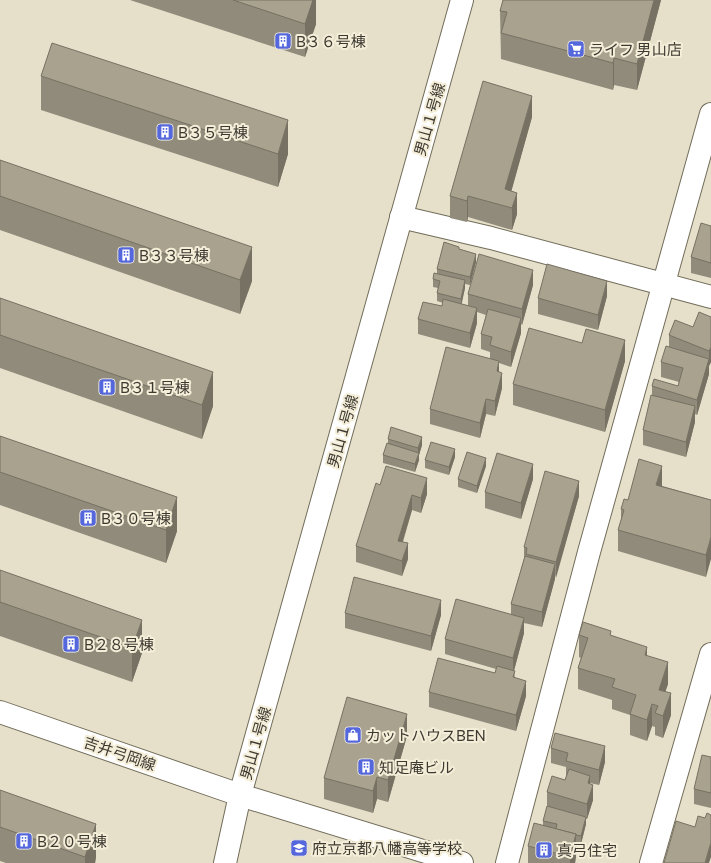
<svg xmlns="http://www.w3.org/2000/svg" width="711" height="863" viewBox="0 0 711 863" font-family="Commissioner,'Noto Sans JP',sans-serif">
<rect width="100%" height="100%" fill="#e6e0cb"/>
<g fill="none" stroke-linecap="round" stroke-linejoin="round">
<defs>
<g id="minor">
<polyline points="401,217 491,238 711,297"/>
<polyline points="240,795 462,863"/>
<polyline points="507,863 589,552 711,114"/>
<polyline points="651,863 711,654"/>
</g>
<g id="tertiary">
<polyline points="0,712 240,795"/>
<polyline points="225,863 240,795 462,0"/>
</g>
</defs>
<!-- minor casing -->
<use href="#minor" stroke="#726d5a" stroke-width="24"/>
<!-- tertiary casing -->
<use href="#tertiary" stroke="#726d5a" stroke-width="24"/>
<!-- minor -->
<use href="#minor" stroke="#fff" stroke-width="22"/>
<!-- tertiary -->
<use href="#tertiary" stroke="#fff" stroke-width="22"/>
</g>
<!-- wall -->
<g fill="#908b7a">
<polygon points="130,0 316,0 316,24 305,57"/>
<polygon points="503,0 661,0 637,90 614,85 613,90 501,59 500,11"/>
<polygon points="41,76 288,154 278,187 41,110"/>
<polygon points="532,117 511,191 517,214 512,230 468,217 467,222 450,218 450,196"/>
<polygon points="0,160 252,281 240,314 0,230"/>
<polygon points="711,226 711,278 691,273 691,257"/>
<polygon points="459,249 476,262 470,285 465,284 465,288 461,304 468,306 468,294 533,285 522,325 521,324 521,333 511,367 499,363 499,372 502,388 495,416 486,414 480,438 430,424 430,409 490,359 490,352 481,349 481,334 486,315 477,312 477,323 470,348 418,334 418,319 442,306 443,303 437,301 437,293 438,288 433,287 433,279 437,273 437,269"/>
<polygon points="607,296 598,330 538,314 538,298"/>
<polygon points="0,298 213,406 202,439 0,368"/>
<polygon points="711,317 711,362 709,366 709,374 697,415 695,414 695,422 686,457 643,445 643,430 652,395 652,386 678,386 679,382 661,377 661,362 669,347 669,335 693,327"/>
<polygon points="625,361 605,432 513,405 513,384"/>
<polygon points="0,436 177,531 166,563 0,505"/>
<polygon points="388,439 422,445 419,455 419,460 415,472 383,463 383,455 388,443"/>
<polygon points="455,457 449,475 425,468 425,460"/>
<polygon points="486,466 477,493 458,487 458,479"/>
<polygon points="533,479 521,519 485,508 485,492"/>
<polygon points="380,485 427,494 421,513 412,510 403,542 408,559 402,576 356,562 356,546"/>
<polygon points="662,486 711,500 706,577 618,551 618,530 621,520 621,509 628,500"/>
<polygon points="579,496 555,578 542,627 524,623 524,633 514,671 515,678 526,696 516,731 429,707 429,692 495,673 496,669 445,654 445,639 511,615 511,604 524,559 524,547"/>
<polygon points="0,570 142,653 132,682 0,636"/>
<polygon points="345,613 441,615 431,651 345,628"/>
<polygon points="579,635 611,635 647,656 668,684 665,692 671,715 663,738 655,735 655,727 652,726 647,741 630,735 630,715 612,709 612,700 578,689 578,668 581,658 579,657"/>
<polygon points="407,736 388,802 377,799 373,813 324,799 324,778"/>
<polygon points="551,748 605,762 599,785 590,783 593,800 587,819 586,819 586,824 581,844 576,843 576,856 575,863 528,863 528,846 543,825 543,821 547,807 547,792 565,780 566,777 566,767 551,763"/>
<polygon points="711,757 711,808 694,804 694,789"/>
<polygon points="0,790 96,857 95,863 6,863 0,861"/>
</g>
<!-- shaded-wall -->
<g fill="#767163">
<polygon points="313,0 316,0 316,24 305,57 305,24"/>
<polygon points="654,0 661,0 637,90 637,64"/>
<polygon points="614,58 614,85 613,90 613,63"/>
<polygon points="532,96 532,117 507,207 505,189"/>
<polygon points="288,120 288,154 278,187 278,154"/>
<polygon points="517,193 517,214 512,230 512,208"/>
<polygon points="468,196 468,217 467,222 467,201"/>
<polygon points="252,247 252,281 240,314 240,280"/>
<polygon points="476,254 476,262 470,285 470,277"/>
<polygon points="533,270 533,285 522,325 522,309"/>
<polygon points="465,280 465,288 461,307 461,299"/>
<polygon points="607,281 607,296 598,330 598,315"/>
<polygon points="477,308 477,323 470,348 470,333"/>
<polygon points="521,318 521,333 511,367 511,352"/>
<polygon points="625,340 625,361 605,432 605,410"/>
<polygon points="711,347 711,362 709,366 709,351"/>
<polygon points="709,359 709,374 697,415 697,400"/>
<polygon points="499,361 499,376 497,371"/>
<polygon points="213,372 213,406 202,439 202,405"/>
<polygon points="502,373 502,388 495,416 495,401"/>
<polygon points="486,399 486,414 480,438 480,423"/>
<polygon points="695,406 695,422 686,457 686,442"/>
<polygon points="422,437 422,445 419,455 419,460 415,472 415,464 418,454 418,448"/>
<polygon points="455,449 455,457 449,475 449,467"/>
<polygon points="486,458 486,466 477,493 477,486"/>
<polygon points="533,464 533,479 521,519 521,503"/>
<polygon points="662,466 662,487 656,485"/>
<polygon points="427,478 427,494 421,513 421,498"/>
<polygon points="579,481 579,496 556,578 556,562"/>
<polygon points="412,495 412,510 398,556 398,541"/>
<polygon points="177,497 177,531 166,563 166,530"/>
<polygon points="711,537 711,559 706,577 706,555"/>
<polygon points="408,543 408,559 402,576 402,561"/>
<polygon points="555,564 555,579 542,627 542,612"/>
<polygon points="441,600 441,615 431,651 431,636"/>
<polygon points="524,618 524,633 513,674 513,658"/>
<polygon points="142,620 142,653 132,682 132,648"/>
<polygon points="647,647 647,668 645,655"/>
<polygon points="668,662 668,684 659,711 659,690"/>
<polygon points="526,681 526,696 516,731 516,715"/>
<polygon points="671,693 671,715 663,738 663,716"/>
<polygon points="652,704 652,726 647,741 647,720"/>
<polygon points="407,714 407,736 388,802 388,780"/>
<polygon points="605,746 605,762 599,785 599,770"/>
<polygon points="590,776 590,791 588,783"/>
<polygon points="377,777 377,799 373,813 373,791"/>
<polygon points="593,785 593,800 587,819 587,804"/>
<polygon points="586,817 586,824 581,844 581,836"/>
<polygon points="96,824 96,857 95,863 85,863 85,857"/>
<polygon points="576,834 576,856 575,863 570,863 570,857"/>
<polygon points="711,842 711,857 709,863 705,863"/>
</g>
<!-- building -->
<g fill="#a8a28e" stroke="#767163">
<polygon points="233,0 313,0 305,24"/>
<polygon points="503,0 654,0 637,64 614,58 613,63 501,33 507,12 500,11"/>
<polygon points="52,43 288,120 278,154 41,76"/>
<polygon points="483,81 532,96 505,189 517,193 512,208 468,196 467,201 450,196"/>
<polygon points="0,160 252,247 240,280 0,196"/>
<polygon points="701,223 711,226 711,263 691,257"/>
<polygon points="444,242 459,247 459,249 476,254 470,277 437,269"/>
<polygon points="479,254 533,270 522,309 468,294"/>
<polygon points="547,264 607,281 598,315 538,298"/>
<polygon points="434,273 465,280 461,299 437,293 440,281 433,279"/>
<polygon points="0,298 213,372 202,405 0,335"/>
<polygon points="443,299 477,308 470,333 418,319 423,302 442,306"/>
<polygon points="488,309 521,318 511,352 490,345 492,337 481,334"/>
<polygon points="699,312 711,317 711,347 709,351 669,335 675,320 693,327"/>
<polygon points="529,328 582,343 586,329 625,340 605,410 513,384"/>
<polygon points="666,346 709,359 697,400 652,386 654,379 678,386 683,368 661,362"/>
<polygon points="446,347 499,361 497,371 502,373 495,401 486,399 480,423 430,409"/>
<polygon points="651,395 695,406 686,442 643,430"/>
<polygon points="391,427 422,437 418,448 388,439"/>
<polygon points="0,436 177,497 166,530 0,472"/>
<polygon points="431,442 455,449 449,467 425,460"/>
<polygon points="387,443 419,453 415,464 383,455"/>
<polygon points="467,452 486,458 477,486 458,479"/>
<polygon points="497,453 533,464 521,503 485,492"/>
<polygon points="639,459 662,466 656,485 711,500 711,537 706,555 618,530 624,510 621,509 624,499 628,500"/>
<polygon points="386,466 427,478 421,498 412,495 398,541 408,543 402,561 356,546 376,483 380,485"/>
<polygon points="545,471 579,481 556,562 526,554 527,548 524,547"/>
<polygon points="525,556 555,564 542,612 511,604"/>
<polygon points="0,570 142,620 132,648 0,602"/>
<polygon points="354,577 441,600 431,636 345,613"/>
<polygon points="456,599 524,618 513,658 445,639"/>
<polygon points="583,622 611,631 610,635 647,647 645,655 668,662 659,690 671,693 663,716 655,713 658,706 652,704 647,720 630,714 636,695 612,687 615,679 578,668 588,638 579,635"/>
<polygon points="438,658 495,673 497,666 515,671 513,677 526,681 516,715 429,692"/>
<polygon points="347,697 407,714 388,780 377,777 373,791 324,778"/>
<polygon points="555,733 605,746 599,770 566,761 568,753 551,748"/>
<polygon points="702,755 711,757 711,793 694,789"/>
<polygon points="569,769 590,776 588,783 593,785 587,804 547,792 552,776 565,780"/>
<polygon points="0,790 96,824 85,857 0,827"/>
<polygon points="547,806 586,817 581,836 576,835 576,834 556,829 557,824 543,821"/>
<polygon points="707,813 711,815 711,842 705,863 664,863 676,821 695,827 698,816 705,818"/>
<polygon points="534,823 576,834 570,857 528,846"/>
</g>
<!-- icons -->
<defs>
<symbol id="building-square" viewBox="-11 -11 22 22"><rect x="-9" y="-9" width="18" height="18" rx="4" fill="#5467dd" stroke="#f4edd8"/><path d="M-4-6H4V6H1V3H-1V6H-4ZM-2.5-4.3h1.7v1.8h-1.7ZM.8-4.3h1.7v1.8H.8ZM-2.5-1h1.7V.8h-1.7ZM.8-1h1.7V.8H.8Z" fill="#fff"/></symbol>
<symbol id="supermarket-square" viewBox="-11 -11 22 22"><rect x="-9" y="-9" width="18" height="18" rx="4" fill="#5467dd" stroke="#f4edd8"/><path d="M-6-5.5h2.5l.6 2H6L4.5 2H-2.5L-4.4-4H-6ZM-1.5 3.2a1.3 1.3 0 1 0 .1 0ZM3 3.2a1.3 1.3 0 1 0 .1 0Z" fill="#fff"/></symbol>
<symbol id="shop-square" viewBox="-11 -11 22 22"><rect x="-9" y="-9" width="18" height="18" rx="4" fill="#5467dd" stroke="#f4edd8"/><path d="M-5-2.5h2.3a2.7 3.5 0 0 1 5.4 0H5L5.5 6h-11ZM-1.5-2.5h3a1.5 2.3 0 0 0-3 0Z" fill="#fff"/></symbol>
<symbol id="school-square" viewBox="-11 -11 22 22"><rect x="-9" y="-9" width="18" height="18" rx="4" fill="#5467dd" stroke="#f4edd8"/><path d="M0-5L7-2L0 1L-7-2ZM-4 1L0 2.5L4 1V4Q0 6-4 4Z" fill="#fff"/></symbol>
</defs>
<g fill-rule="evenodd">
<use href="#building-square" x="273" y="31" width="20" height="20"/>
<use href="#supermarket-square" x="566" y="39" width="20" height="20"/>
<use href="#building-square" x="155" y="122" width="20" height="20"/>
<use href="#building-square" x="116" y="245" width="20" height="20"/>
<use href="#building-square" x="97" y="377" width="20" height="20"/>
<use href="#building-square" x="78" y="508" width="20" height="20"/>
<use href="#building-square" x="61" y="634" width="20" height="20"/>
<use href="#shop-square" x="343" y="725" width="20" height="20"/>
<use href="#building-square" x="356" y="757" width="20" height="20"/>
<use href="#building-square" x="14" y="831" width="20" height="20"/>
<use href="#school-square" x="289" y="838" width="20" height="20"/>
<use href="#building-square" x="534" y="840" width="20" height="20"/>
</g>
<g text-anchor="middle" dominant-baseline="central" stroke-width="4" stroke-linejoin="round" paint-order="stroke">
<!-- poi labels -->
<g font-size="15" fill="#3c3931" stroke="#f4edd8" text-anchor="start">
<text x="296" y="41">B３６号棟</text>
<text x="589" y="49">ライフ 男山店</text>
<text x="178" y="132">B３５号棟</text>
<text x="139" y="255">B３３号棟</text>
<text x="120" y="387">B３１号棟</text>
<text x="101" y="518">B３０号棟</text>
<text x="84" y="644">B２８号棟</text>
<text x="366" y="735">カットハウスBEN</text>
<text x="379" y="767">知足庵ビル</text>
<text x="37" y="841">B２０号棟</text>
<text x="312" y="848">府立京都八幡高等学校</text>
<text x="557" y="850">真弓住宅</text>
</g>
<!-- street labels -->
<g font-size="15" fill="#3c3931" stroke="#f4edd8">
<text transform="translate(429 119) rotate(-74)">男山１号線</text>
<text transform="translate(342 431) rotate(-74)">男山１号線</text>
<text transform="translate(255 743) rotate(-74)">男山１号線</text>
<text transform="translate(120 753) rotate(19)">吉井弓岡線</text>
</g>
</g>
</svg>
